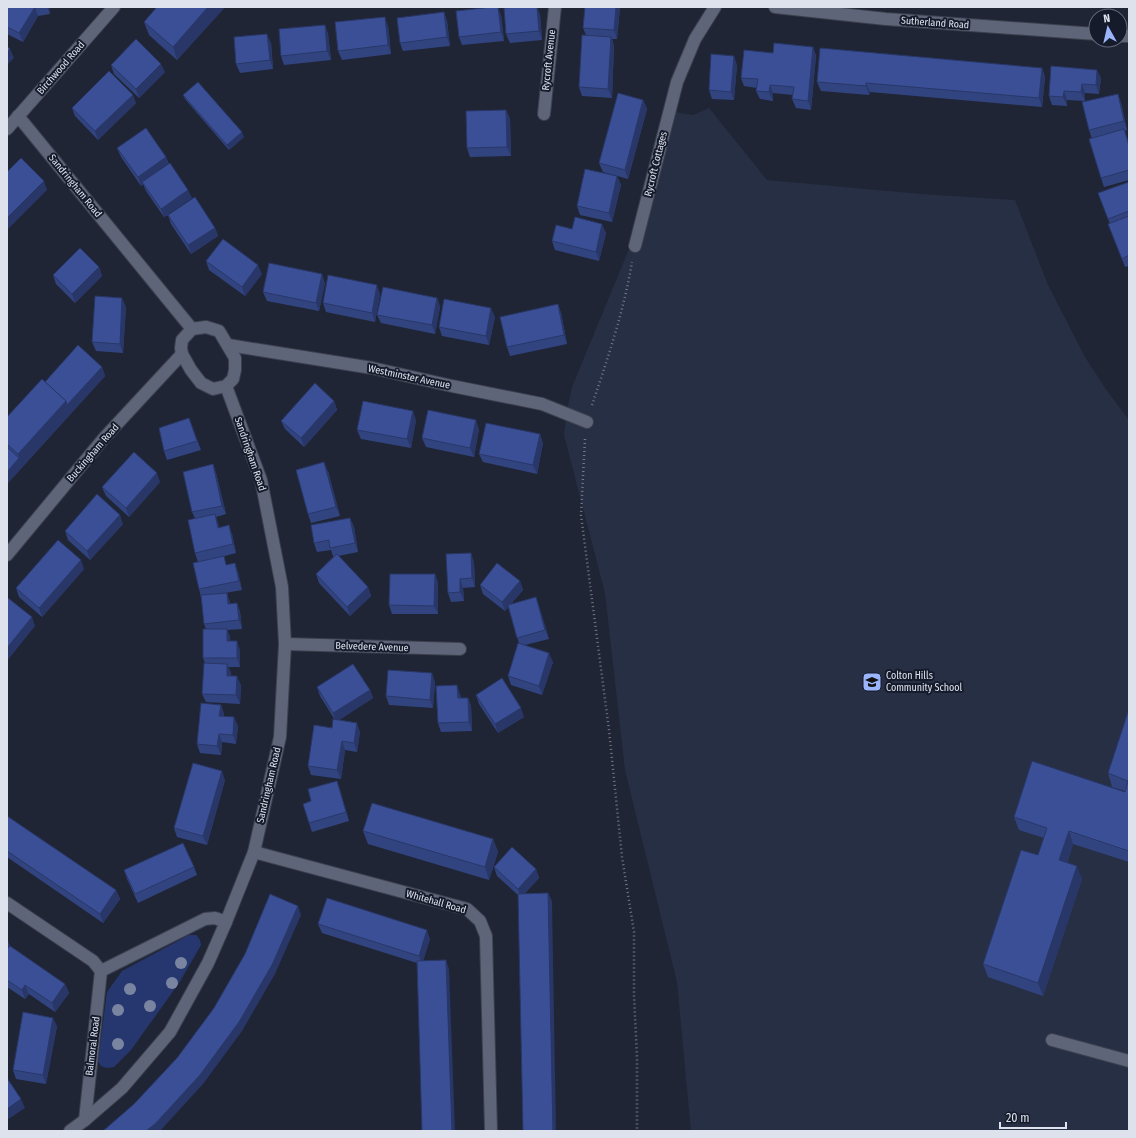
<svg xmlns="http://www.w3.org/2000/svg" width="1136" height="1138" viewBox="0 0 1136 1138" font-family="'Fira Sans Condensed',sans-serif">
<rect width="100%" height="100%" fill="#1f2535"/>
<!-- built -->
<polygon fill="#272f44" points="709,108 767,180 921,194 1015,200 1048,285 1085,357 1105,388 1129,420 1129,1131 691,1131 677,982 625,770 605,593 564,435 567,410 572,387 634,237 673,112 693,115"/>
<!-- green -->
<polygon fill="#26376f" points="189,935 196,935 200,940 201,945 179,983 131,1050 114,1067 107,1068 101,1066 98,1061 107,992 122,971"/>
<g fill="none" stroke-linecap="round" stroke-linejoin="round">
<defs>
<g id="minor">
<polyline points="775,7 886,19 1096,34"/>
<polyline points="1120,36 1129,36"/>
<polyline points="544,114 555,7"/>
<polyline points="18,116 192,329"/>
<polyline points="7,129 114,7"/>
<polyline points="635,246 677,82 695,39 715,7"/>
<polygon points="206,327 219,331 235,358 235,370 233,379 226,386 213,389 201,383 191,370 182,354 181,348 182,340 192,329"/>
<polyline points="228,345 372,368 452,386 542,404 587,422"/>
<polyline points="7,555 104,438 182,354"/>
<polyline points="285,644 460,649"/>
<polyline points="254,852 467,909 480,921 486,936 491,1131"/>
<polyline points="7,903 93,961 101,971"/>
<polyline points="1052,1040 1129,1061"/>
<polyline points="85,1120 101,971 205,919 215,918 226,922"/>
<polyline points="70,1131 85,1120 122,1088 170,1032 208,963 226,922 254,852 280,737 285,644 282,587 261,480 226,386"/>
</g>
</defs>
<!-- minor casing -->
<use href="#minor" stroke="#3c404e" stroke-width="14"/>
<!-- path -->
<g stroke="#727886" stroke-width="2.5" stroke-dasharray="1 3" stroke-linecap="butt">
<path d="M592,405C608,358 624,310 632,262"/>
<polyline points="585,439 581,515 609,730 622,857 634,932 634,995 637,1058 637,1131"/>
</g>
<!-- minor -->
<use href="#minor" stroke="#5e6578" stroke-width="12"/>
</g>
<!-- trees -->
<g fill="#7984a1">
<circle cx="181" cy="963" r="6"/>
<circle cx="172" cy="983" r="6"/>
<circle cx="130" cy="989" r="6"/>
<circle cx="150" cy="1006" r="6"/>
<circle cx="118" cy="1010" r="6"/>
<circle cx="118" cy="1044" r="6"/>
</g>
<!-- wall -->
<g fill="#324480">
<polygon points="7,7 49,7 50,14 38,16 23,42 7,34"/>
<polygon points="157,7 225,7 177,60 149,35 144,22"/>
<polygon points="585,7 620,7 617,39 612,39 614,46 612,98 582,96 579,87 586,35 583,28"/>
<polygon points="444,12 447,21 450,46 403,51 400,43"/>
<polygon points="540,14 542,40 510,43 506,34"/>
<polygon points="501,15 504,41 462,45 459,37"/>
<polygon points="325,25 328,34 331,60 284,65 281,56"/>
<polygon points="388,26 391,54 342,60 338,51"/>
<polygon points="271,43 273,69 240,73 236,64"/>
<polygon points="813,47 816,56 811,110 796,108 792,99 793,95 773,93 773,101 760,99 756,91 757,88 744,86 741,78"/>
<polygon points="111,65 165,72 139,98 114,74"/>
<polygon points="737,65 734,100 712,99 709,90"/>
<polygon points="1051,66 1101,78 1099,94 1085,93 1085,101 1067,100 1067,106 1052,105 1049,96"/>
<polygon points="1042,68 1045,77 1042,107 870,92 869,95 821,91 817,82"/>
<polygon points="1118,94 1121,103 1127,130 1125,131 1129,144 1129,180 1104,187 1101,178 1092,139 1089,130"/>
<polygon points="183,95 244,137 229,150 185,99"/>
<polygon points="643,100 647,109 628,179 603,172 599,163"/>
<polygon points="136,103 98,140 75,116 72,108"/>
<polygon points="506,110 510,119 511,156 470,157 467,148"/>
<polygon points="117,148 166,157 169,164 192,198 168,214 215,228 218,236 191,254 171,224 168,215 164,217 146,191 143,184 141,186 121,157"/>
<polygon points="617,176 621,185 612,222 580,215 577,206"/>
<polygon points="1129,182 1129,266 1125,267 1108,224 1110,224 1098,193"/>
<polygon points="606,233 599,261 555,250 552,241"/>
<polygon points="206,261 262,274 245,296 209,270"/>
<polygon points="99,267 102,276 75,303 56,284 53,275"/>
<polygon points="325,283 319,311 267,301 263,292"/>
<polygon points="380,294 375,322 326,312 323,303"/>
<polygon points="437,298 440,307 435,334 381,323 377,315"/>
<polygon points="558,304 561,313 567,344 510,356 507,347"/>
<polygon points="126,307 123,353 96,351 92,342"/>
<polygon points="495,317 489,345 442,336 439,327"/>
<polygon points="102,367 105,376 7,484 7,417 45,382"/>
<polygon points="334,401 337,410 304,447 285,429 281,421"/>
<polygon points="189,418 201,450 167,460 164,451"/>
<polygon points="416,420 411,448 361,439 357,430"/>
<polygon points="479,429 474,457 426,447 422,438"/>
<polygon points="543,443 537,474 483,462 479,454"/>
<polygon points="213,464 216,473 226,514 216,517 219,527 232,534 236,553 217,558 238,572 242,590 225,593 230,602 230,604 237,603 240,612 242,629 227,630 230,637 230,641 240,650 240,667 228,667 231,673 231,676 241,685 240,704 206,702 202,694 205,663 203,658 206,629 204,624 201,597 199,589 198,562 195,553 195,518 192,512"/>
<polygon points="328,471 340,516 311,523 308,514"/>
<polygon points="160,482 129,517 106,496 102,487"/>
<polygon points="350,518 354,527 358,552 338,556 368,587 371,596 350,616 319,583 316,574 334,556 333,556 331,550 317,552 314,543"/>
<polygon points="123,524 90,560 68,540 65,531"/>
<polygon points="474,562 475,587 463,588 464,601 451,602 448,593"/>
<polygon points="84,569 42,617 19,597 16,588"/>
<polygon points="435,574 438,583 438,614 392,614 389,605"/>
<polygon points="520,581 523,590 511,604 536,597 539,606 549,639 525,645 553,662 542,695 511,685 508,676 519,643 508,607 505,611 483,594 480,585"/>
<polygon points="435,682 433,708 389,705 386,696"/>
<polygon points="317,687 370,690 373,698 339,720 360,732 357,752 345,750 341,779 311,775 308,766 332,728 335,720 320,696"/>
<polygon points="460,694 461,698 468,698 471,706 472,731 441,732 438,723"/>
<polygon points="476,695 524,717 498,733 479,704"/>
<polygon points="221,705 224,714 224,716 238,726 236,744 222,742 221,755 200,753 197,744"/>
<polygon points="1129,709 1129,862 1073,844 1067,863 1082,879 1043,996 988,977 983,964 1038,855 1044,838 1019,830 1014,817 1125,792 1125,791 1112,787 1108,773"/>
<polygon points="225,780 207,845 177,837 174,828"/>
<polygon points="337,781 340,790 349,821 312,832 309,823 311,801"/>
<polygon points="7,816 116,890 120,899 103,923 7,857"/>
<polygon points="363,831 493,839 498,852 489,880 368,844"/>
<polygon points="194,867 197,875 138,903 127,879 124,870"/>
<polygon points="494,867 536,869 539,878 524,894 548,893 552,902 518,895 497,876"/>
<polygon points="318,924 430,939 423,961 449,969 417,963 322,933"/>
<polygon points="7,941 8,941 10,946 65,984 69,993 55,1012 29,994 25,999 7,987"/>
<polygon points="57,1026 46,1084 16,1079 13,1070"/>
</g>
<!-- shaded-wall -->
<g fill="#293768">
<polygon points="35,7 38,16 23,42 19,33"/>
<polygon points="47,7 49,7 50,14"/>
<polygon points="208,7 225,7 177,60 173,47"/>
<polygon points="498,7 501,15 504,41 501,32"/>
<polygon points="537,7 540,14 542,40 539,31"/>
<polygon points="616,7 620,7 617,39 614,30"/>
<polygon points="444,12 447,21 450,46 447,37"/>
<polygon points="385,17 388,26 391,54 388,45"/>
<polygon points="325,25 328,34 331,60 327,51"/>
<polygon points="267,34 271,43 273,69 270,60"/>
<polygon points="611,37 614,46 612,98 608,89"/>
<polygon points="813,47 816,56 811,110 808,101"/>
<polygon points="10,49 14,58 7,65 7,53"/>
<polygon points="734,56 737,65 734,100 731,92"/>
<polygon points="161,64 165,72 139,98 136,89"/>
<polygon points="1042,68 1045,77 1042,107 1039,98"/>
<polygon points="1097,70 1101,78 1099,94 1096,85"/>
<polygon points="866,83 870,92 869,95 866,86"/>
<polygon points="1082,84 1085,93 1085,101 1081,92"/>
<polygon points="770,85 773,93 773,101 769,92"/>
<polygon points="1064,91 1067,100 1067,106 1063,97"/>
<polygon points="1118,94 1121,103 1127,130 1124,121"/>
<polygon points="133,95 136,103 98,140 95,131"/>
<polygon points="643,100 647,109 628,179 625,170"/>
<polygon points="506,110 510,119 511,156 507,147"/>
<polygon points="242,132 244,137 229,150 227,145"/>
<polygon points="166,157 169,166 142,182 143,184 141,186 138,177"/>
<polygon points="617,176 621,185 612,222 609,213"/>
<polygon points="44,181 47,190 7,230 7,218"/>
<polygon points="188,190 192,198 164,217 161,209"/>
<polygon points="602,224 606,233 599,261 596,252"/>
<polygon points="215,228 218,236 191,254 188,245"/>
<polygon points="258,265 262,274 245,296 242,287"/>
<polygon points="99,267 102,276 75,303 72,294"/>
<polygon points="322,274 325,283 319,311 316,303"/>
<polygon points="377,285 380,294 375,322 372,313"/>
<polygon points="122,298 126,307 123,353 120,344"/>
<polygon points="437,298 440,307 435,334 432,325"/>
<polygon points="558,304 561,313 567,344 564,335"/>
<polygon points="491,308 495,317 489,345 486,336"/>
<polygon points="102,367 105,376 7,484 7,472 19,458 18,454 66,401"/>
<polygon points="334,401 337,410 304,447 301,438"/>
<polygon points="413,411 416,420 411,448 407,439"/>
<polygon points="476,420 479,429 474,457 470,448"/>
<polygon points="540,434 543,443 537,474 533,465"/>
<polygon points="324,462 328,471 340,516 336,507"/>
<polygon points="213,464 216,473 226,514 222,506"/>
<polygon points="157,473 160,482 129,517 126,508"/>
<polygon points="215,514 218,523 222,536 218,528"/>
<polygon points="120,515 123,524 90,560 87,551"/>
<polygon points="350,518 354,527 358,552 355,543"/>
<polygon points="229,525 232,534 236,553 233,544"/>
<polygon points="471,553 474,562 475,587 472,578"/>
<polygon points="81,560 84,569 42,617 39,608"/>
<polygon points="235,563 238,572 242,590 239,581"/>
<polygon points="435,574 438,583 438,614 434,606"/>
<polygon points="460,579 463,588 464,601 460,592"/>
<polygon points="520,581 523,590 505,611 502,602"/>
<polygon points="368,587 371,596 350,616 347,607"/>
<polygon points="227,593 230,602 231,613 228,604"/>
<polygon points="536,597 539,606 549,639 545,630"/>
<polygon points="237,603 240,612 242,629 239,620"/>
<polygon points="32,617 35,626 7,661 7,648"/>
<polygon points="227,629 230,637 230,650 227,641"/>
<polygon points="237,641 240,650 240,667 237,658"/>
<polygon points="549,653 553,662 542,695 539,686"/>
<polygon points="227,664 231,673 230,685 227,676"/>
<polygon points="432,673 435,682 433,708 430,700"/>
<polygon points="237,676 241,685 240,704 236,695"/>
<polygon points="457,685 460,694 461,707 458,698"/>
<polygon points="370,690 373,698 336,722 333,713"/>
<polygon points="468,698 471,706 472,731 469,722"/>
<polygon points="221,705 224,714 223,725 219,716"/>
<polygon points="521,708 524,717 498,733 495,724"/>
<polygon points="234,717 238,726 236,744 233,735"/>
<polygon points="357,723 360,732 357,752 354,743"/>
<polygon points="219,734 222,742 221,755 217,746"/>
<polygon points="342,741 345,750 341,779 337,770"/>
<polygon points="222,771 225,780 207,845 203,836"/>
<polygon points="337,781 340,790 349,821 346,812"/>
<polygon points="1069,831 1073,844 1063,873 1059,860"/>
<polygon points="493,839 498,852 489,880 485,867"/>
<polygon points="1077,866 1082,879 1043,996 1038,983"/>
<polygon points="536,869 539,878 521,898 518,889"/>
<polygon points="116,890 120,899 103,923 100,914"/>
<polygon points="548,893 552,902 556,1131 553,1131"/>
<polygon points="298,906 301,915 275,974 242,1031 203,1084 160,1131 146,1131"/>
<polygon points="427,930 430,939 422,964 419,956"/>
<polygon points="8,941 13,954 7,963 7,943"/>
<polygon points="446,960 449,969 455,1131 452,1131"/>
<polygon points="65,984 69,993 55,1012 52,1003"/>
<polygon points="25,985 29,994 25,999 22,990"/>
<polygon points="53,1018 57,1026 46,1084 43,1075"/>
<polygon points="21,1099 25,1108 7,1120 7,1109"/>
</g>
<!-- building -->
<g fill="#3a4f95" stroke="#293768">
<polygon points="7,7 35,7 19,33 7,27"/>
<polygon points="157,7 208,7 173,47 144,22"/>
<polygon points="492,7 498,7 501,32 459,37 456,11"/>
<polygon points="519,7 537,7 539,31 506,34 504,8"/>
<polygon points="585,7 616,7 614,30 583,28"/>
<polygon points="444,12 447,37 400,43 397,18"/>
<polygon points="385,17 388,45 338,51 335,22"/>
<polygon points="325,25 327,51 281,56 279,29"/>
<polygon points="267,34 270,60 236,64 234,37"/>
<polygon points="582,35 611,37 608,89 579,87"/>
<polygon points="136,39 161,64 136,89 111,65"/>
<polygon points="774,43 813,47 808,101 792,99 794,87 770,85 769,92 756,91 758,79 741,78 744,50 773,53"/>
<polygon points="7,46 10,49 7,53"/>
<polygon points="820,48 1042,68 1039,98 866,83 866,86 817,82"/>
<polygon points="711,54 734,56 731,92 709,90"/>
<polygon points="1051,66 1097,70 1096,85 1082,84 1081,92 1064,91 1063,97 1049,96"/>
<polygon points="109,71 133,95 95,131 72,108"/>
<polygon points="198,82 242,132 227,145 183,95"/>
<polygon points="618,93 643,100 625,170 599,163"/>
<polygon points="1118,94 1124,121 1089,130 1082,102"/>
<polygon points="506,110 507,147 467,148 466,111"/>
<polygon points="146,128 166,157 138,177 117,148"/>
<polygon points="1124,129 1129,146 1129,170 1101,178 1089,139"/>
<polygon points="21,158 44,181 7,218 7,172"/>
<polygon points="170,163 188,190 161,209 142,182"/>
<polygon points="585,169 617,176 609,213 577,206"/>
<polygon points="1129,182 1129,211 1108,219 1098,193"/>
<polygon points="195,197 215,228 188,245 168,215"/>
<polygon points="1129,216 1129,255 1122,259 1108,224"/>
<polygon points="575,217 602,224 596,252 552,241 556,225 572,229"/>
<polygon points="223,239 258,265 242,287 206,261"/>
<polygon points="80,248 99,267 72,294 53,275"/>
<polygon points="269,263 322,274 316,303 263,292"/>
<polygon points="328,275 377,285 372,313 323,303"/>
<polygon points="383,287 437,298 432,325 377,315"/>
<polygon points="95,296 122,298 120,344 92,342"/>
<polygon points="444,299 491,308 486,336 439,327"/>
<polygon points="558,304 564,335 507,347 500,317"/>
<polygon points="78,345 102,367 67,405 66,401 45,382"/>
<polygon points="42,379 66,401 18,454 7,444 7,417"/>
<polygon points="315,383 334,401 301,438 281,421"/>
<polygon points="363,401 413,411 407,439 357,430"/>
<polygon points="428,410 476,420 470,448 422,438"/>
<polygon points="189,418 197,441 164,451 159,428"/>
<polygon points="486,423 540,434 533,465 479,454"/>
<polygon points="7,447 19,458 7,472"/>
<polygon points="134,452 157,473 126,508 102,487"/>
<polygon points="324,462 336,507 308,514 296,470"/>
<polygon points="213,464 222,506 192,512 183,472"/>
<polygon points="97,494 120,515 87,551 65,531"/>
<polygon points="215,514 218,528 229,525 233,544 195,553 188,520"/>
<polygon points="350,518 355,543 330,548 329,540 314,543 311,525"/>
<polygon points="58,540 81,560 39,608 16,588"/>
<polygon points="471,553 472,578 460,579 460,592 448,593 446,554"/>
<polygon points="337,554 368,587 347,607 316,574"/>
<polygon points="224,556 226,565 235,563 239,581 199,589 193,563"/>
<polygon points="497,563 520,581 502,602 480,585"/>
<polygon points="390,574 435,574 434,606 389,605"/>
<polygon points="227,593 228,604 237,603 239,620 204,624 201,595"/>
<polygon points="536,597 545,630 517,638 508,605"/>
<polygon points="8,598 32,617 7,648 7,600"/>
<polygon points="203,629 227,629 227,641 237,641 237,658 203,658"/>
<polygon points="518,643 549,653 539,686 508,676"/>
<polygon points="204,663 227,664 227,676 237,676 236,695 202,694"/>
<polygon points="353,664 370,690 333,713 317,687"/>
<polygon points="388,670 432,673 430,700 386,696"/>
<polygon points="502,678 521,708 495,724 476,695"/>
<polygon points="457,685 458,698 468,698 469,722 438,723 436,686"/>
<polygon points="201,703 221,705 219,716 234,717 233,735 219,734 217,746 197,744"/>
<polygon points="1129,709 1129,851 1069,831 1059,860 1077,866 1038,983 983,964 1021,850 1038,855 1047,828 1014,817 1032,761 1125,792 1128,781 1108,773"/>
<polygon points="333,719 357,723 354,743 342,741 337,770 308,766 314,725 332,728"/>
<polygon points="193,763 222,771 203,836 174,828"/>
<polygon points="337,781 346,812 309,823 303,804 311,801 308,789"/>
<polygon points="372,803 493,839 485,867 363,831"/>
<polygon points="7,816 116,890 100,914 7,851"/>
<polygon points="183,843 194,867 135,894 124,870"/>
<polygon points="512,847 536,869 518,889 494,867"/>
<polygon points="548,893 553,1131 523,1131 518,894"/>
<polygon points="270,894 298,906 272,965 239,1022 200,1075 155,1124 146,1131 103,1131 134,1104 177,1058 214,1008 245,954"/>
<polygon points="327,898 427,930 419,956 318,924"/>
<polygon points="10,946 65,984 52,1003 25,985 22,990 7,980 7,949"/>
<polygon points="446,960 452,1131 422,1131 417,961"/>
<polygon points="23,1012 53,1018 43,1075 13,1070"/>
<polygon points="7,1078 21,1099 7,1109"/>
</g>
<!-- icons -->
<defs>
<symbol id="school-square" viewBox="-11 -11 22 22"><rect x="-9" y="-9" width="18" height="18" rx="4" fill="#9bb5fd" stroke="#151b2b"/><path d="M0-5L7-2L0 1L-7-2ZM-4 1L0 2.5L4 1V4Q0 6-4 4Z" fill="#111"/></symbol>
</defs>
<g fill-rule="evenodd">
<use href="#school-square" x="861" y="671" width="22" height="22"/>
</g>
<g text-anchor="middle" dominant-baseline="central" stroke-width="4" stroke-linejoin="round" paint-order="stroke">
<!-- street labels -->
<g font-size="10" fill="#dde2ed" stroke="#151b2b">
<text transform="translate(935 23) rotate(4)">Sutherland Road</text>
<text transform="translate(549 60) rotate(-84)">Rycroft Avenue</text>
<text transform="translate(61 68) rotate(-49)">Birchwood Road</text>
<text transform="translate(656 164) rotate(-76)">Rycroft Cottages</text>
<text transform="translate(75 186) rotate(51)">Sandringham Road</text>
<text transform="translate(409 377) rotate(12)">Westminster Avenue</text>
<text transform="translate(93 453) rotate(-49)">Buckingham Road</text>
<text transform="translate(250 454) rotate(71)">Sandringham Road</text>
<text transform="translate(372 647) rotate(2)">Belvedere Avenue</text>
<text transform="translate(269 785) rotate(-77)">Sandringham Road</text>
<text transform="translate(436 902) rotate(16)">Whitehall Road</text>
<text transform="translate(93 1046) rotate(-83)">Balmoral Road</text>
</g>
<!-- poi labels -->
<g font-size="10" fill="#dde2ed" stroke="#151b2b" text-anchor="start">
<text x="886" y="676">Colton Hills<tspan x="886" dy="12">Community School</tspan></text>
</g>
</g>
<!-- border -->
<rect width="1136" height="1138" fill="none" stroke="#dde2ed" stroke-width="16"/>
<!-- north arrow -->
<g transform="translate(1108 28) rotate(352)"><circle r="19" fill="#151b2b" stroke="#656b79"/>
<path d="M0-3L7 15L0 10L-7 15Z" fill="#9bb5fd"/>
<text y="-6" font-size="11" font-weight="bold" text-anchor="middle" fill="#dde2ed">N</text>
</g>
<!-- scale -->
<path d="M1000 1122v6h66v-6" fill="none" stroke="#dde2ed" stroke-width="2"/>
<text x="1006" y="1122" font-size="12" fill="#dde2ed" stroke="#151b2b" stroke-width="3" paint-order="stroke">20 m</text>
</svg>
